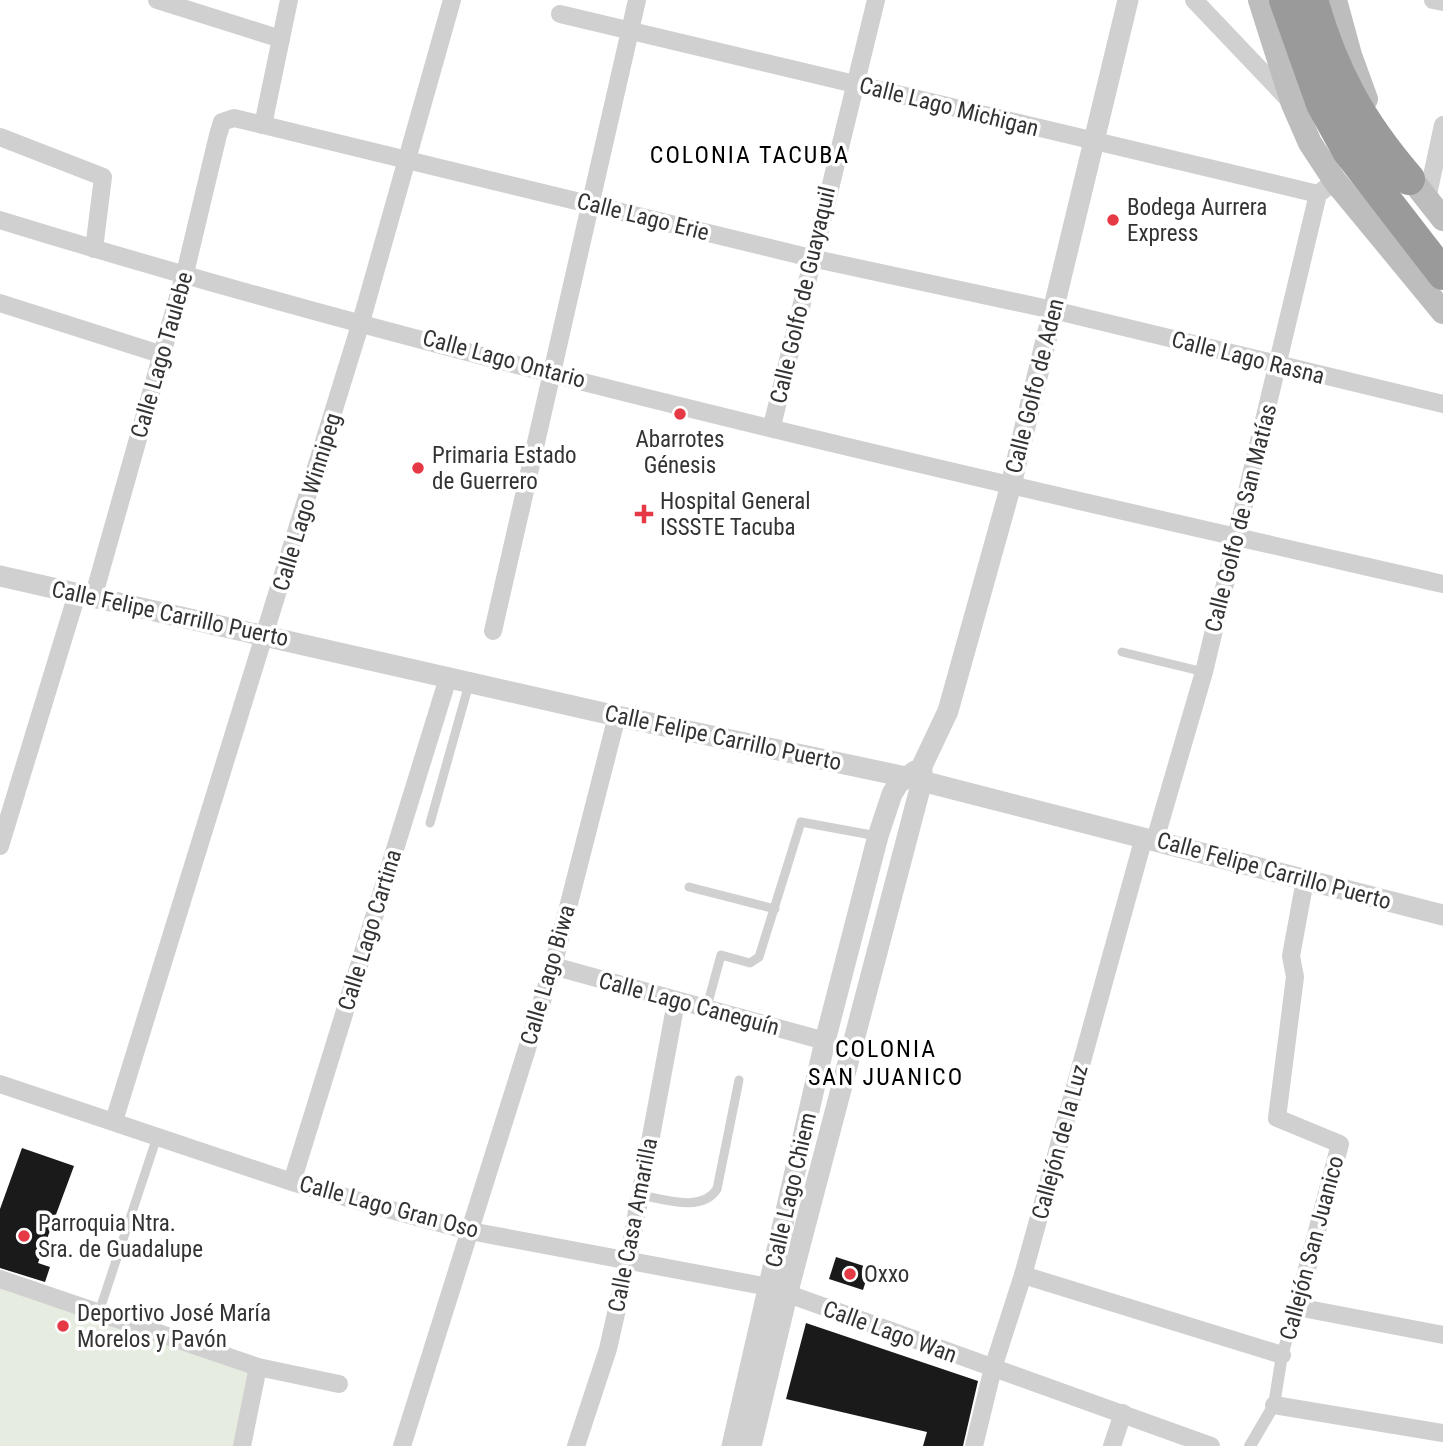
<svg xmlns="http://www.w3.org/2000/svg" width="1443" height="1446" viewBox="0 0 1443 1446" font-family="'Roboto Condensed',sans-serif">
<rect width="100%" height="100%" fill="#fff"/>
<!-- green -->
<polygon fill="#e6ecdf" points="0,1284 253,1368 238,1446 0,1446"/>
<!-- building -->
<g fill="#1a1a1a">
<polygon points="22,1148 74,1166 38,1263 50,1267 45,1282 0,1268 0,1209"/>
<polygon points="836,1257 870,1268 863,1290 829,1279"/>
<polygon points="806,1323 978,1381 963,1446 923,1446 927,1432 786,1399"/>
</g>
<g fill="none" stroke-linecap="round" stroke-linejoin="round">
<!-- service -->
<g stroke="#d0d0d0" stroke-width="9">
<polyline points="1122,652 1204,672"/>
<polyline points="430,823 469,684"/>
<polyline points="689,887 775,909"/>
<polyline points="706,1010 721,955 750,963 759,957 801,822 877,836"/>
<path d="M640,1195C664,1199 702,1213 717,1189L739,1080"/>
<polyline points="99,1312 157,1137"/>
</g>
<!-- pedestrian -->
<polyline stroke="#d0d0d0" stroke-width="12" points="1250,1446 1274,1405 1282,1355 1297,1307"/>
<!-- minor -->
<g stroke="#d0d0d0" stroke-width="18">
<polyline points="157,0 281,39"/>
<polyline points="1194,0 1291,102"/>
<polyline points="1433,0 1443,2"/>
<polyline points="560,14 1318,194 1335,181"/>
<polyline points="263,125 289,0"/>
<polyline points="0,137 103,177 94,249"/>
<polyline points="1427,199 1443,125"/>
<path d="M0,220C474,366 960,474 1443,584"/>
<polyline points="0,303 163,355"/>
<polyline points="772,426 876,0"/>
<polyline points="93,598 186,269 218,135 222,122 234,118 811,258 1053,310 1443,404"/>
<polyline points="493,631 637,0"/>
<polyline points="1155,840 1204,672 1318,194"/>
<polyline points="0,846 77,594"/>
<polyline points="1305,880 1291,956 1295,977 1277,1118 1340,1144 1297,1307 1443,1335"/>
<polyline points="553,966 825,1041"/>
<polyline points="0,1084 292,1182 391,1210 470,1231 769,1287 1211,1446"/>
<polyline points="114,1121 361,322 452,0"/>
<polyline points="292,1182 448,678"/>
<polyline points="1023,1275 1282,1355"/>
<polyline points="0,1279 258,1367 339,1384"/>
<polyline points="1274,1405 1443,1433"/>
<polyline points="242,1446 258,1367"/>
<polyline points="402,1446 553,966 617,716"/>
<polyline points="576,1446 608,1349 628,1260 676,1002"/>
<polyline points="974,1446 993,1368 1023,1275 1144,837"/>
<polyline points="1112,1446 1123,1413"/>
</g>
<!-- tertiary -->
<g stroke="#d0d0d0" stroke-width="21">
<polyline points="0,576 617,716 906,777 1443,915"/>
<polyline points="732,1446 825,1041 878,836 892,794 898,784 915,771"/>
<polyline points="751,1446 787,1295 922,781 922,766 948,711 1011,485 1128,0"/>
</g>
<!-- secondary -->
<g stroke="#bdbdbd" stroke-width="24">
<polyline points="1260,0 1293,104 1310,143 1335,181 1443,312"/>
<polyline points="1335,0 1350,55 1366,99"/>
<polyline points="1401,166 1443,219"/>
</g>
<!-- motorway -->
<g stroke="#9a9a9a" stroke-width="32">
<polyline points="1285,0 1322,104 1348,151 1443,274"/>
<path d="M1312,0C1333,73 1360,122 1409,179"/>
</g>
</g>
<!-- markers -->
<g fill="#e63946" stroke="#fff" stroke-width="2.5">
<circle cx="1113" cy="220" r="7"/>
<circle cx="680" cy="414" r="7"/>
<circle cx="418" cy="468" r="7"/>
<path d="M640.5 503.5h7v7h7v7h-7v7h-7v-7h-7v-7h7z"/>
<circle cx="24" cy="1236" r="7"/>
<circle cx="850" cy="1274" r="7"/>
<circle cx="63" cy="1326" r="7"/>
</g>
<g text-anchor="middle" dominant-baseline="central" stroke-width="7" stroke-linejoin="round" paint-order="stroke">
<!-- street labels -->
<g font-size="23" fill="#333" stroke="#fff">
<text transform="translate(949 107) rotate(14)">Calle Lago Michigan</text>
<text transform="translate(643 217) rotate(14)">Calle Lago Erie</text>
<text transform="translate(803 295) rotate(-77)">Calle Golfo de Guayaquil</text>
<text transform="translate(162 355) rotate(-74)">Calle Lago Taulebe</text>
<text transform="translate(1248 358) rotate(14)">Calle Lago Rasna</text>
<text transform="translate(504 359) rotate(15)">Calle Lago Ontario</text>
<text transform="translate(1035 386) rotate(-76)">Calle Golfo de Aden</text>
<text transform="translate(307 502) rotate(-73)">Calle Lago Winnipeg</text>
<text transform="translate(1241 518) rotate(-76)">Calle Golfo de San Matías</text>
<text transform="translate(170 614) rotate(12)">Calle Felipe Carrillo Puerto</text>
<text transform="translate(723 738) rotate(12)">Calle Felipe Carrillo Puerto</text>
<text transform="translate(1274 871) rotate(15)">Calle Felipe Carrillo Puerto</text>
<text transform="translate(370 930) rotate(-73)">Calle Lago Cartina</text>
<text transform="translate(548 975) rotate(-74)">Calle Lago Biwa</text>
<text transform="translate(689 1004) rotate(15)">Calle Lago Caneguín</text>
<text transform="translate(1060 1142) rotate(-75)">Callejón de la Luz</text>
<text transform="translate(791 1190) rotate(-77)">Calle Lago Chiem</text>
<text transform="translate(389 1207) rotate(15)">Calle Lago Gran Oso</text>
<text transform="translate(633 1225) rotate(-79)">Calle Casa Amarilla</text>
<text transform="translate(1312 1248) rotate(-75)">Callejón San Juanico</text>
<text transform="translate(890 1332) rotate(20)">Calle Lago Wan</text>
</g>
<!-- poi labels -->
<g font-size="23" fill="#333" stroke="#fff" text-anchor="start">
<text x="1127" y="207">Bodega Aurrera<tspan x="1127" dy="26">Express</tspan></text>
<text x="680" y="439" text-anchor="middle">Abarrotes<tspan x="680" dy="26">Génesis</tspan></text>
<text x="432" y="455">Primaria Estado<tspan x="432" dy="26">de Guerrero</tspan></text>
<text x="660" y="501">Hospital General<tspan x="660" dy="26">ISSSTE Tacuba</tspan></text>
<text x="38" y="1223">Parroquia Ntra.<tspan x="38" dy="26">Sra. de Guadalupe</tspan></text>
<text x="864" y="1274">Oxxo</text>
<text x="77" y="1313">Deportivo José María<tspan x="77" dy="26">Morelos y Pavón</tspan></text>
</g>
<!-- neighbourhood labels -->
<g font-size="24" letter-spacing="2" fill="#000" stroke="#fff">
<text x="750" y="155">COLONIA TACUBA</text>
<text x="886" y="1049">COLONIA<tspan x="886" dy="28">SAN JUANICO</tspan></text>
</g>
</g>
</svg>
